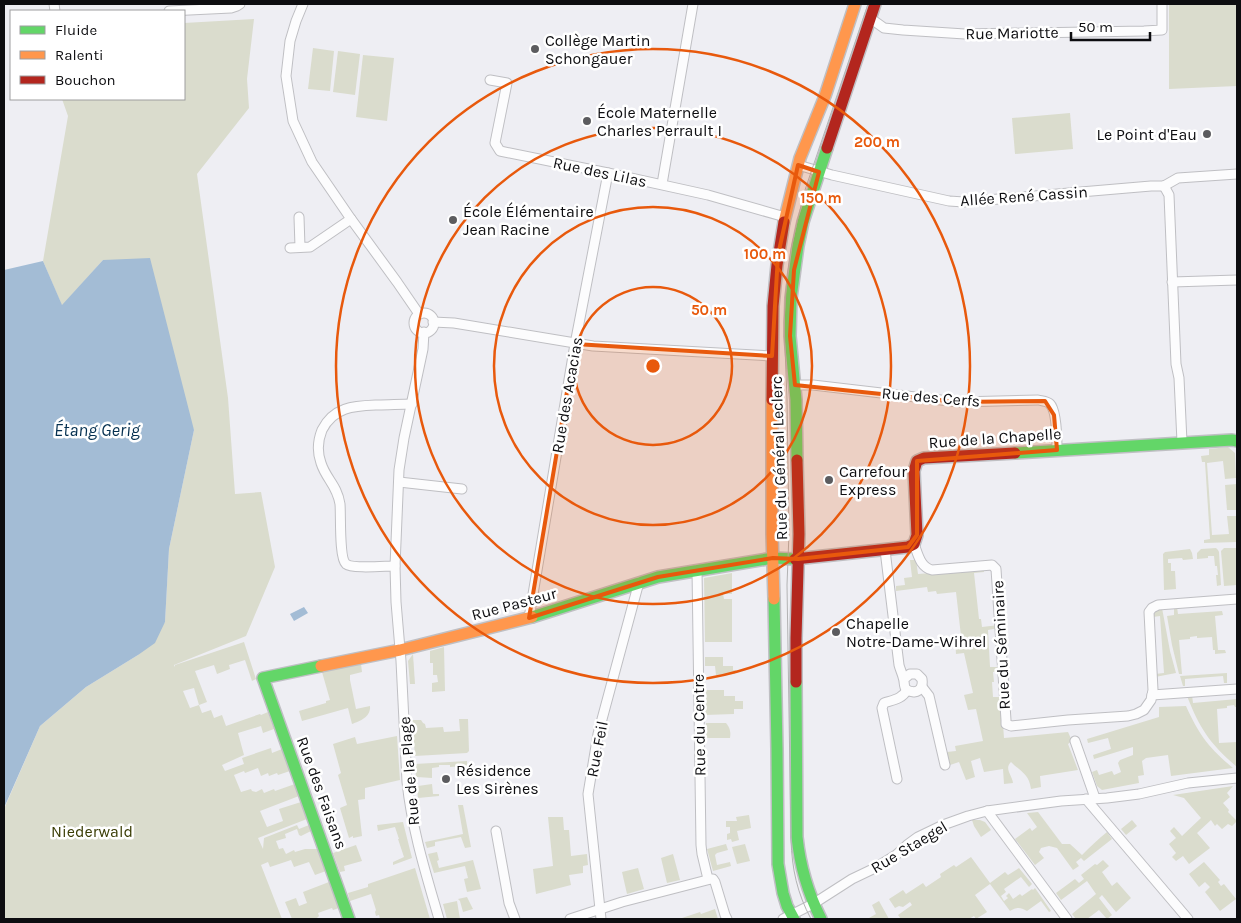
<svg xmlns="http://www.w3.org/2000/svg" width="1241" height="923" viewBox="0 0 1241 923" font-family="Karla,sans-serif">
<rect width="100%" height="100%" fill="#eeeef3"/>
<!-- green -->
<g fill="#dadccd" fill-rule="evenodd">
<polygon points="1169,4 1237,4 1237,86 1169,89"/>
<path d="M254,19L247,79L249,108L197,174L228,398L235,494L261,492L275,567L246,636L174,665L175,667V665L244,642L256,679L252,681L245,660L229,665L230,669L217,674L214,665L195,671L207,702L199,705L202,713L211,710L214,718L222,715L226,726L260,714L261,715L268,712L274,729L263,733L261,726L238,733L244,755L222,765L225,771L244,764L242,758L271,748L272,753L282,749L290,771L278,775L277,773L269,776L268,773L261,776L258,768L245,773L244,771L234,775L241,792L251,789L252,791L256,792L262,789L264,793L274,789L275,791L295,784L299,796L260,811L267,827L283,821L279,809L301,802L307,819L258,838L263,849L264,838L297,825L299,829L309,825L311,831L301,836L299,835L297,829L285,834L286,838L276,841L279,849L283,848L286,854L294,850L295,852L305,849H317L326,871L315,875L309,862L294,867L291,860L270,867L268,862L261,865L282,919H4V809L40,726L86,687L138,655L165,622L169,549L194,430L103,260L62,306L43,261L68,116L62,99H184V23ZM194,688L199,705L190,708L183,691Z"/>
<polygon points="313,48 334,51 330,91 308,89"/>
<polygon points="338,51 360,54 355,95 333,92"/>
<polygon points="363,55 394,58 387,121 356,117"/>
<polygon points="1070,113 1073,149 1015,154 1012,118"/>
<polygon points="1228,447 1235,453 1236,478 1225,479 1223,461 1207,463 1212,535 1229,534 1227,516 1237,516 1237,542 1204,543 1204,540 1210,539 1205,462 1202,462 1201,456 1209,455 1209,449"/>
<polygon points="1237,484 1237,510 1227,510 1225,485"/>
<polygon points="1216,548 1218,550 1219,552 1221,585 1217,586 1216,575 1218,575 1217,566 1215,566 1214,556 1208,556 1208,558 1197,559 1197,553 1201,549"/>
<polygon points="1224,548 1237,548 1237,585 1224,586 1221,551"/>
<polygon points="1190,549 1192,553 1193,559 1183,560 1182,558 1168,559 1168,563 1171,563 1171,571 1175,571 1176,589 1164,590 1163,554 1165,552"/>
<path d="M910,560H916L918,574L984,569V572L974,573L979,619H981L982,627L999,625V628L988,630L990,667H999V671L993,672L994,682H992L993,697H1001L1004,738L1068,732L1072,741L1068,744L1078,770L1040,776L1041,787L1031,789C1029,774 1021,772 1011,762C1004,769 1012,775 1013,783L1004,784L1003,769L984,772L980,758L971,761L975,777L966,780L959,762L950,765L947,752L956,751L955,746L983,741L976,709L968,710L964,695L973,693L964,653L956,654L955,637L961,636L956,592L937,594L936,591L928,592L927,587L896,591V586L905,585L904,578L912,577Z"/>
<polygon points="732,573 732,594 723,594 724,599 732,599 732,642 705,642 704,578"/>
<polygon points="1174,607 1177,607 1178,614 1222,611 1223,615 1215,616 1218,650 1225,650 1226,653 1215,654 1215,650 1213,650 1212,637 1197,638 1197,636 1190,637 1190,639 1179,640 1182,674 1179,674 1172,645 1167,616 1174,615"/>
<polygon points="1162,608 1170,651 1176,673 1155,677 1155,674 1164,673 1160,616 1153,617 1153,614 1157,609"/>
<polygon points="444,647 445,691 432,692 432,683 438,682 437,675 433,675 433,663 430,663 430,651"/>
<polygon points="413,654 415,684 410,684 408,661"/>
<polygon points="705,657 723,657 723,666 733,666 733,670 736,670 735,674 716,675 715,666 705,666"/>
<path d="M361,664L362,672L350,675V680L356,709L370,706C371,717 360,721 352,724L348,708L302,721L299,711L326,703V701L330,700L322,672Z"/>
<polygon points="1227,673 1227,683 1224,683 1223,676 1185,679 1185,686 1183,686 1180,676"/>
<polygon points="705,690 724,690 724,696 735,696 735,701 743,701 743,709 734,709 734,714 705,715"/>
<path d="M1192,695L1193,703L1237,699V707H1235L1234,705L1227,706V708L1217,709L1219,743L1237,742V767C1210,744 1200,729 1187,696Z"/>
<path d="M1186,706C1199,735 1209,748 1233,768L1171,776L1168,755L1146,758L1142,761L1144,775L1138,776L1139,783L1102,790L1097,786L1092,772L1097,770L1099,775L1112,771L1114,775L1121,772L1118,763L1120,760L1133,755V747L1094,759L1093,755L1111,749L1108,738L1088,743L1087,739L1159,717V707Z"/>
<polygon points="459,719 468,719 469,751 467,753 415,756 412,720 421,720 423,723 425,724 426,728 443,727 444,732 460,731"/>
<path d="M706,723H726C730,728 731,732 730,738H706Z"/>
<polygon points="397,736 400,780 365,788 365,799 358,800 362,836 353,838 353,836 349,838 340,808 347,805 338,775 341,773 333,744 355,737 357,744"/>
<polygon points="467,761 467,766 450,767 450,765 439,765 439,767 432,768 432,778 417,777 416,776 415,764"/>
<polygon points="432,784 433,794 439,794 439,796 418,798 417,788 418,786"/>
<polygon points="1233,786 1227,793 1230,797 1223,803 1229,810 1228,812 1237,821 1232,826 1228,824 1222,829 1217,824 1215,826 1211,820 1197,833 1210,848 1189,864 1183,856 1176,861 1172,857 1176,853 1169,844 1176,838 1170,831 1174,827 1182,836 1201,818 1184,798 1173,795"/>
<polygon points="458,805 463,805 471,847 465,848 461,837 435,842 435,846 427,848 425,842 463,834"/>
<path d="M1038,812L1062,844H1070L1082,855C1090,847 1098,839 1107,832L1112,839L1084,861L1081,858L1076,862L1079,866L1073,870L1057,848L1049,846L1041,848L1039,852L1044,858L1035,865L1015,839L1030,828L1032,831L1037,827L1027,813Z"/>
<polygon points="749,815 751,828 737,831 739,840 732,842 731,839 727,840 727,834 730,833 730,827 726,827 726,821 737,821 736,817"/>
<polygon points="548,817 563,817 564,830 569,830 571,856 587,854 588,865 583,866 583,873 569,875 571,885 536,894 533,869 553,866"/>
<polygon points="980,820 985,822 991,830 981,837 974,826 972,820"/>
<polygon points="1132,820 1137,826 1126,835 1121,829"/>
<polygon points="403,822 412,858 393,865 393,862 404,857 398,839 399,839 395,827 378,831 377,825"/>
<polygon points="726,844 728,850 717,853 715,855 717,865 730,862 731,866 713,871 707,849"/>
<polygon points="745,844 750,861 737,864 732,847"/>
<polygon points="356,845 362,861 344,866 345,871 340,872 333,853"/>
<polygon points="437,852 439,860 437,861 439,868 473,860 481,889 467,892 464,879 468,878 465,866 434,873 428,854"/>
<polygon points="673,854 680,880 667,883 661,858"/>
<path d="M971,857L990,883L1005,872L1008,875L1019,868L1032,884L1029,887L1021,877L1004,889L1006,892L1001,896L1004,901L1008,898L1006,896L1009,893L1013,899L1020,894L1022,896L1032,889L1033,890L1035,888L1051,911L1049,912L1041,901L1027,911C1020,907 1017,907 1010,911L990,884L975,895L987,912L976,919L974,916L969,919H901L898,915L912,905L910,902L903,907L899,906L895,908L889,899L903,890L906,894L923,883L926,887L941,877L940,874L954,865L956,867Z"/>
<polygon points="1103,860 1109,866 1102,872 1112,886 1117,882 1131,898 1116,912 1102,895 1099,898 1112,915 1107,919 1099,910 1087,919 1076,919 1072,914 1096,894 1087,881 1061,900 1056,893 1075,879 1079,883 1084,879 1081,875 1095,864 1097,865"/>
<polygon points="1204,862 1220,880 1218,882 1221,886 1224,884 1236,899 1220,911 1205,892 1210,887 1205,882 1199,887 1189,874"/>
<polygon points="415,868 430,919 380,919 379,915 376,916 375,912 376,910 371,894 350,901 348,893 368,887 368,884"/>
<polygon points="638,868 644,889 627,894 622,872"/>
<polygon points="329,882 339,908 333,910 332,908 318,913 319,916 317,918 317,919 292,919 285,902 296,898 299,906 307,903 303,892"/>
<polygon points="467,897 473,909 463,912 460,901 458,899"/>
<polygon points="457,901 460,919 447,919 443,904"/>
<polygon points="879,901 889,919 869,919 869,918 876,914 872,905"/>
<polygon points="715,909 718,919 683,919 682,918 700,912 701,914"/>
</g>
<!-- water -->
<g fill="#a3bcd5">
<polygon points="150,258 194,430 169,549 165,622 155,643 138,655 86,687 40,726 4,808 4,270 43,261 62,305 103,260"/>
<polygon points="304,607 308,613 294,621 290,614"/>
</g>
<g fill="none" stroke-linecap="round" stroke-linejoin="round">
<defs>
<g id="street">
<polyline points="54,4 55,11"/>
<polyline points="303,4 296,21 290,41 286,76 293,121 312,162 351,219 397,282 419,314"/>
<polyline points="169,11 231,8 237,6 240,4"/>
<polyline points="870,18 884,28 903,30 965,34 1144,31 1162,30 1162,4"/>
<polyline points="490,80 507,83 495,143 500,151 608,173 708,195 785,217"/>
<polyline points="798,165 832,175 949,201 964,202 1151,186 1164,186"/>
<polyline points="662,184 693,4"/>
<polyline points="1164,186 1169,195 1176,364 1179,378 1182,442"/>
<polyline points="1164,186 1178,178 1237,174"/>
<polyline points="299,217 300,247"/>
<polyline points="290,248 310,247 351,219"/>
<polyline points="1172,282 1237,280"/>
<circle cx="424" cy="323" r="10"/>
<polyline points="433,322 454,323 593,346 772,356"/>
<path d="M424,332L423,349L404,438L399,470L395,566L396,602L401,661L407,782C412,830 426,874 439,919"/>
<path d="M795,385H813L958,402L1038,400C1042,401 1047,401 1050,404C1057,411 1057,441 1057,450"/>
<polyline points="399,482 462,489"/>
<path d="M914,544C918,554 920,567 932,570L992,565L996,569L1006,720V724L1011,726L1068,720L1128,716L1136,714L1144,710L1151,700L1153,690L1149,612L1152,608L1158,605L1237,599"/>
<path d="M885,550L899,665C900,669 902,673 903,677C906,685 901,690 914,692C921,691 923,686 922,679L917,674H910L904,679"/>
<path d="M395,566C385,566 352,569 346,564C339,558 341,515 340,504C337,485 326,479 321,463C317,452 318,440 322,430C334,406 355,406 378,405C389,405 400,404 412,404"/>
<polyline points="697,570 701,845 702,854 708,879"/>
<polyline points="529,618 575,344 608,173"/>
<polyline points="922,687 929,696 945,765"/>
<polyline points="1152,695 1237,689"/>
<polyline points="1075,741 1095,798"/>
<path d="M897,779L882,708L884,703C893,700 902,699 907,690"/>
<polyline points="1086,799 1188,919"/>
<polyline points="987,811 1067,919"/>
<polyline points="496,831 509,903 515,919"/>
<polyline points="570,919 622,902 711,879 713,879 715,882 725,915 727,919"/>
<polyline points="601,919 588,794 598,734 639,582"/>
<polyline points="783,919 813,904 852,879 875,868 896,855 907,845 918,837 943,825 968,816 987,811 1061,801 1107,798 1139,794 1188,783 1237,778"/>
</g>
<g id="fast">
<polyline points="1015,453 1232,440 1237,441"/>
<polyline points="797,460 796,400 790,336 791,298 798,246 803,222 827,148"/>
<polyline points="774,599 777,749 778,864 783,893 787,906 794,919"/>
<polyline points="532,617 658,577 773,558 795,559"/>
<polyline points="321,666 263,678 349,919"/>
<path d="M796,682L797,837C800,866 808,893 821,919"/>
</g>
<g id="slow">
<polyline points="784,222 800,158 825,96 855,4"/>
<polyline points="772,400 772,534 774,599"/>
<polyline points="321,666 400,650 532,617"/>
</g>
<g id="jam">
<polyline points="827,148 875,4"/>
<polyline points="772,400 773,306 777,265 784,222"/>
<polyline points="795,559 908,547 914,544 917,535 914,471 917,461 924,458 1015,453"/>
<polyline points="796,682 796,638 799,534 797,460"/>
</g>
</defs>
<!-- street casing -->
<use href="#street" stroke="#bfbfc3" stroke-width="11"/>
<!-- fast casing -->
<use href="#fast" stroke="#bfbfc3" stroke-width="14"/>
<!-- slow casing -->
<use href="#slow" stroke="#bfbfc3" stroke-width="14"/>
<!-- jam casing -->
<use href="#jam" stroke="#bfbfc3" stroke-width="14"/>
<!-- street -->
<use href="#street" stroke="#fcfcfd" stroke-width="9"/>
<!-- fast -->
<use href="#fast" stroke="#63d668" stroke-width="11"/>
<!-- slow -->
<use href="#slow" stroke="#ff974d" stroke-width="11"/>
<!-- jam -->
<use href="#jam" stroke="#b3261e" stroke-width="11"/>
<!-- tram -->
<path stroke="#b3b3b4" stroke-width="1" d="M811,919C797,893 792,869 791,840L787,585L789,533L787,399L784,322L787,276L791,249L797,222L805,190L868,4"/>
</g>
<!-- marked area -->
<path fill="#e8590c" fill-opacity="0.2" stroke="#e8590c" stroke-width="4" stroke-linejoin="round" d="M798,165L819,172L794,270L790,336L795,385L958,402L1045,401L1054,415L1057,450L917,461V535L908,547L798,559L773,558L658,577L529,618L575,344L772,356L778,255Z"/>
<!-- distance rings -->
<g fill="none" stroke="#e8590c" stroke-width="2.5">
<circle cx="653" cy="366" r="79"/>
<circle cx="653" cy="366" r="159"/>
<circle cx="653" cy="366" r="238"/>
<circle cx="653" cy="366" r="317"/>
</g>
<!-- markers -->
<g fill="#5c5c5f" stroke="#fff" stroke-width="2">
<circle cx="535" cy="49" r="5"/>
<circle cx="587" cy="121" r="5"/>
<circle cx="1207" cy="134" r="5"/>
<circle cx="453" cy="220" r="5"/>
<circle cx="829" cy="480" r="5"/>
<circle cx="836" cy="632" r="5"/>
<circle cx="446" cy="779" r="5"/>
</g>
<g text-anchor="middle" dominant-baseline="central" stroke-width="5" stroke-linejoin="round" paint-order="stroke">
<!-- street labels -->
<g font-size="16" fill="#0d0d10" stroke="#fff">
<text transform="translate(1012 33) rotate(-1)">Rue Mariotte</text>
<text transform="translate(600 172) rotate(12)">Rue des Lilas</text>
<text transform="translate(1024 196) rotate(-4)">Allée René Cassin</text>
<text transform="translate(567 395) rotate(-80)">Rue des Acacias</text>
<text transform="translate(931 397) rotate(5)">Rue des Cerfs</text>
<text transform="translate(995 438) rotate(-4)">Rue de la Chapelle</text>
<text transform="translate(779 458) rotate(-92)">Rue du Général Leclerc</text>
<text transform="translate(514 604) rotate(-15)">Rue Pasteur</text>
<text transform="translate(1001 645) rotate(-93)">Rue du Séminaire</text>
<text transform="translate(699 725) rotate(-91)">Rue du Centre</text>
<text transform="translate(597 749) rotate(-79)">Rue Feil</text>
<text transform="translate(409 771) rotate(-95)">Rue de la Plage</text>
<text transform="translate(322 793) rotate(70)">Rue des Faisans</text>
<text transform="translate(909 847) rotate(-31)">Rue Staegel</text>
</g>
<!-- poi labels -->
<g font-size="16" fill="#0d0d10" stroke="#fff" text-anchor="start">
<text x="545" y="40">Collège Martin<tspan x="545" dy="18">Schongauer</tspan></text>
<text x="597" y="112">École Maternelle<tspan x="597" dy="18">Charles Perrault I</tspan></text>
<text x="1197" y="134" text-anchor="end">Le Point d'Eau</text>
<text x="463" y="211">École Élémentaire<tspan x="463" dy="18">Jean Racine</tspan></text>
<text x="839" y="471">Carrefour<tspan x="839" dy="18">Express</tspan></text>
<text x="846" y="623">Chapelle<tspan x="846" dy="18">Notre-Dame-Wihrel</tspan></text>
<text x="456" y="770">Résidence<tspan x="456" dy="18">Les Sirènes</tspan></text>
</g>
<!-- park labels -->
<g font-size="16" fill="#3a3d05" stroke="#fff">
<text x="92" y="831">Niederwald</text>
</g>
<!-- water labels -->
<g font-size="18" font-style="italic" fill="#053050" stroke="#fff">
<text x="97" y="430">Étang Gerig</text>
</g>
</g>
<circle cx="653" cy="366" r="8" fill="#e8590c" stroke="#fff" stroke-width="2.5"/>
<g font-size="15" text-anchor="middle" font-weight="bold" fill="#e8590c" stroke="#fff" stroke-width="5" stroke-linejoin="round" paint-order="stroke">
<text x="877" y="147">200 m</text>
<text x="821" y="203">150 m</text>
<text x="765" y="259">100 m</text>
<text x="709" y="315">50 m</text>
</g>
<!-- border -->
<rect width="1241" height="923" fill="none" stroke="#0d0d10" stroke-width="10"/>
<!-- legend -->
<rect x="10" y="10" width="175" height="90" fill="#ffffff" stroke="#9e9e9f"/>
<rect x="20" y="26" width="25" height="8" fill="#63d668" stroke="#9e9e9f"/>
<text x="55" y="35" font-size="15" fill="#0d0d10">Fluide</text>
<rect x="20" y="51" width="25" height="8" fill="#ff974d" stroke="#9e9e9f"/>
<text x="55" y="60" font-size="15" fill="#0d0d10">Ralenti</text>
<rect x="20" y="76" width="25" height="8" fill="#b3261e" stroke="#9e9e9f"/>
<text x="55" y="85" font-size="15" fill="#0d0d10">Bouchon</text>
<!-- scale -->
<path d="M1071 32v8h79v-8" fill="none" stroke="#0d0d10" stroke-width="2.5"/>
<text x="1078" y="32" font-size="15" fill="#0d0d10" stroke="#ffffff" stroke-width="4" paint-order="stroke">50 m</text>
</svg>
